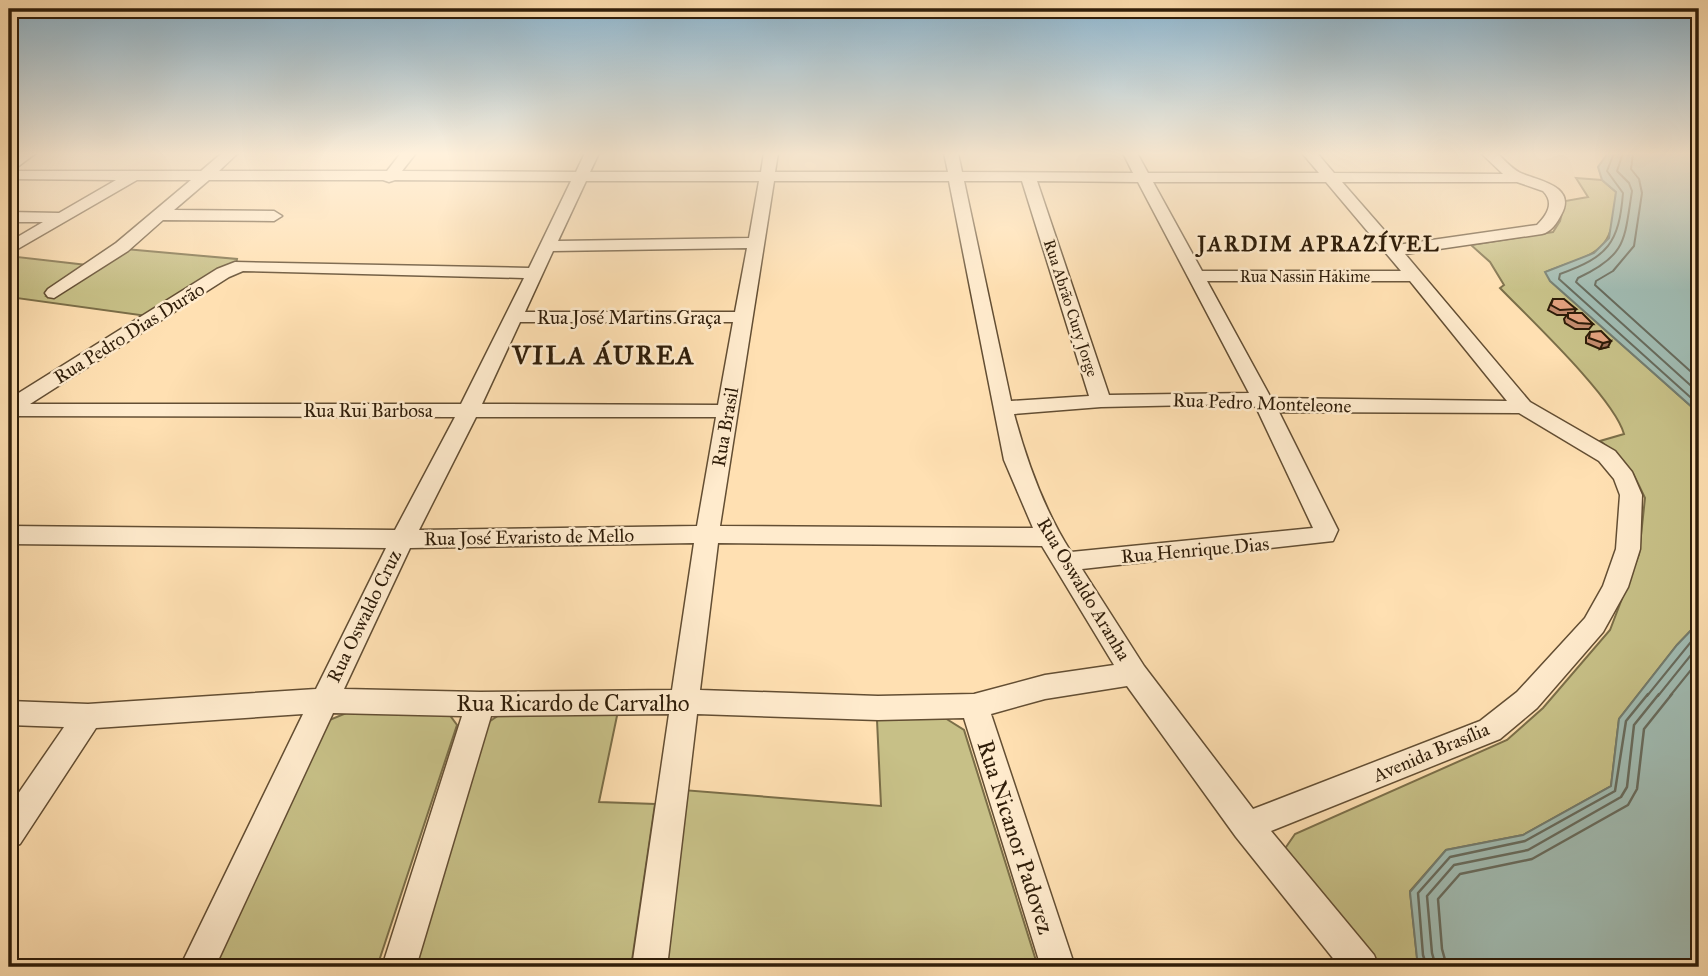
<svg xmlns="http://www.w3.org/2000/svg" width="1708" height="976" viewBox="0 0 1708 976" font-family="'IM FELL Great Primer',serif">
<rect width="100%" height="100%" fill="#ffe0b2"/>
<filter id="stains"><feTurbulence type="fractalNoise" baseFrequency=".00286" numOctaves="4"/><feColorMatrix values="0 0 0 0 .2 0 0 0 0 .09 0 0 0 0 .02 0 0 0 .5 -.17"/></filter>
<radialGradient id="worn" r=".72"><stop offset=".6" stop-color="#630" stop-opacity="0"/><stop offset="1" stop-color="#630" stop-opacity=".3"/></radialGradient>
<!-- green -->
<g fill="#c7c087" stroke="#7b6e48" stroke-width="2">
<path d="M1576,178L1602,180L1616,192C1613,256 1598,251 1546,272L1551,281L1693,408L1699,417V622L1677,645L1619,719L1611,786L1523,835L1446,850L1410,891L1417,958L1422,967H1381L1297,872L1284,850L1295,834L1507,740L1543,708L1610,630L1639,554L1645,498L1633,473L1617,454L1600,441L1624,434C1614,398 1530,319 1500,288L1504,285L1490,262L1471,245L1553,232L1560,221L1565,201L1588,197Z"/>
<polygon points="125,249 237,259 236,264 147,316 9,297 9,256 87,265 48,293 46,296 49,297"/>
<polygon points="356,709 446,710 457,725 377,967 210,967 327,721"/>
<polygon points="618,711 599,802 655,804 631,967 411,967 483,726 502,713"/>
<polygon points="945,718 964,730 1038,967 665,967 683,790 881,806 877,720"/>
</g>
<!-- water -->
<g fill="#a1bcb3" stroke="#737c6f" stroke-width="2">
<polygon points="1608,153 1699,153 1699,417 1693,408 1550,281 1545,272 1594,253 1609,238 1616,192 1602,180 1598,167"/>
<polygon points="1699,622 1699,967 1422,967 1417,958 1410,892 1446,850 1523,835 1611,786 1619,719 1677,645"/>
</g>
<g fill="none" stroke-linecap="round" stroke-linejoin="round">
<!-- shore-far1 -->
<g stroke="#686c5e" stroke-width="2">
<path d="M1614,153L1607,171L1623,193C1619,243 1608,257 1560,274L1559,279L1699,405"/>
<path d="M1623,153L1617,171L1629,183L1632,191C1624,241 1627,255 1578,278L1576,282L1699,393"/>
<polyline points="1633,153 1631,169 1639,179 1642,193 1634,246 1613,271 1596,281 1595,285 1699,379"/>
<polyline points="1647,696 1699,632"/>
<polyline points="1658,696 1699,645"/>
<polyline points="1670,696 1699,660"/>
</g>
<!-- shore -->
<g stroke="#686c5e" stroke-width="2.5">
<polyline points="1427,967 1423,955 1418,893 1450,857 1525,841 1615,791 1626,721 1648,694"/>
<polyline points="1436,967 1432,953 1427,896 1454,865 1528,850 1621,797 1627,787 1634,725 1659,694"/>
<polyline points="1447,967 1442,949 1438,899 1460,874 1532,859 1628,805 1637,789 1644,729 1672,694"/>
</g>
<defs>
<path id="minor" d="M19,153H36L12,171H201L222,153H238L219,171H387L401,153H416L402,171L576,172L585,153H599L590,172H761L764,153H778L775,172H948L944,153H958L962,172L1133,173L1123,153H1137L1148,173H1319L1302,153H1317L1334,173L1503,174L1481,153H1497C1504,160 1514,171 1523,174C1541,181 1577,187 1561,215C1557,223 1551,232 1542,234L1405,254L1530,402L1615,451L1632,472L1642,495L1640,549L1628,587L1603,632L1537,708L1500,739L1271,831L1374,955L1379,967H1340L1236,837L1127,686L1045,699L991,714L1075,967H1041L964,718L878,720L697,714L667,967H632L669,714L491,716L416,967H382L462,716L333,713L215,967H180L303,714L96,728L20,844L9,848V807L64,727L9,725V701L88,704L316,689L386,548L9,544V526L395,530L455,417L9,416V399L217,269L235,262L529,268L571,181L395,180L389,182L383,180H209L174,210L274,211L282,216L274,221L163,220L128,251L54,298L48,297L45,293L48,289L116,243L191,180H137L9,254V242L43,222H9V212L59,213L116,180L9,179V161ZM586,181H759L749,238L558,241ZM774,181H949L1004,460L1033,528L720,526ZM964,181H1022L1089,396L1011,401ZM1037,181L1138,182L1249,393L1109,395ZM1153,182H1326L1401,271H1202ZM1342,182H1517L1543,191C1555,203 1547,215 1537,225L1397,245ZM747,248L735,312H525L553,251ZM243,271L524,278L461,404H30L229,277ZM1207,281H1410L1507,401L1271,398ZM520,322H733L718,405L482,404ZM1242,404L1256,407L1313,528L1071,552C1044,510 1027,462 1014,414L1101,407ZM1279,412L1519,413L1599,461L1614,479L1620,495L1616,549L1603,586L1585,618L1517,692L1480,721L1253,809L1144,666L1082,569L1333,541L1338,530ZM476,417H716L697,526L419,530ZM694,543L672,690L480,692L344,689L410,548ZM718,543L1042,546L1114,665L1045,675L974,694L878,696L700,690Z"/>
</defs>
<!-- minor casing -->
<use href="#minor" stroke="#634e33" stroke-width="3"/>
<!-- minor -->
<use href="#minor" fill="#ffebcd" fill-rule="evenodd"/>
</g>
<!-- wall -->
<g fill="#c38b6d" stroke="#2f1d09" stroke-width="2">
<polygon points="1553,299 1576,309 1574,313 1593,324 1589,329 1575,329 1565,323 1564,319 1567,315 1557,315 1548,310 1550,305"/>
<polygon points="1590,332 1608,347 1600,349 1586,343 1586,337"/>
</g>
<!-- shaded-wall -->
<polygon fill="#9f7159" stroke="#2f1d09" stroke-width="2" points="1611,341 1608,347 1600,349 1603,343"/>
<!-- building -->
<g fill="#e3a27f" stroke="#2f1d09" stroke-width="2">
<polygon points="1553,299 1564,299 1576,309 1560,310 1551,305"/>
<polygon points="1568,313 1582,313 1593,324 1578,323 1568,318"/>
<polygon points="1601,331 1611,341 1603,343 1589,338 1590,332"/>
</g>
<!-- sky -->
<linearGradient id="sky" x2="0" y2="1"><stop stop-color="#8bb7d3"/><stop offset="0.53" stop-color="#fff1dc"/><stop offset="1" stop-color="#fff1dc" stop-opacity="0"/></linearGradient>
<rect width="1708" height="290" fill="url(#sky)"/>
<g text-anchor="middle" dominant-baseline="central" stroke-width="5" stroke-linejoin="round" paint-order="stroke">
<!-- far-street labels -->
<g font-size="16" fill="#2f1d09" stroke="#ffebcd">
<text x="1305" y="276">Rua Nassin Hakime</text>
<text transform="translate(1071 308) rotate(72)">Rua Abrão Cury Jorge</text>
</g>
<!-- street labels -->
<g font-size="19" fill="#2f1d09" stroke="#ffebcd">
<text x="629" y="317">Rua José Martins Graça</text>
<text transform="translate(129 333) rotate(-32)">Rua Pedro Dias Durão</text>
<text transform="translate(1262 403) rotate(2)">Rua Pedro Monteleone</text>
<text x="368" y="410">Rua Rui Barbosa</text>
<text transform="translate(725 427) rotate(-80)">Rua Brasil</text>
<text transform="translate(529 537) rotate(-1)">Rua José Evaristo de Mello</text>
<text transform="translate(1195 550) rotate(-5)">Rua Henrique Dias</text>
<text transform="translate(1084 589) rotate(59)">Rua Oswaldo Aranha</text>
<text transform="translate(364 616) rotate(-64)">Rua Oswaldo Cruz</text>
<text transform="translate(1431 752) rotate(-23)">Avenida Brasília</text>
</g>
<!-- far-district labels -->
<g font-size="21" font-weight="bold" letter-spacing="2" fill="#2f1d09" stroke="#ffebcd">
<text x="1319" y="244">JARDIM APRAZÍVEL</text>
</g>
<!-- near-street labels -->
<g font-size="23" fill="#2f1d09" stroke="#ffebcd">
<text x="573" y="703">Rua Ricardo de Carvalho</text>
<text transform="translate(1016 837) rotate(72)">Rua Nicanor Padovez</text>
</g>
<!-- district labels -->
<g font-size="26" font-weight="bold" letter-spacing="2" fill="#2f1d09" stroke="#ffebcd">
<text x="604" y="355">VILA ÁUREA</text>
</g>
</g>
<!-- margin -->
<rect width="1708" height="976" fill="none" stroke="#ffe0b2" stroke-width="35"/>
<rect x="10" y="10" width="1687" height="955" fill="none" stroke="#2f1d09" stroke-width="3.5"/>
<rect x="18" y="18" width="1673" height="941" fill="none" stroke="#2f1d09" stroke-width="2"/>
<rect width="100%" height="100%" filter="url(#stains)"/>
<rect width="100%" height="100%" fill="url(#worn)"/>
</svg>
